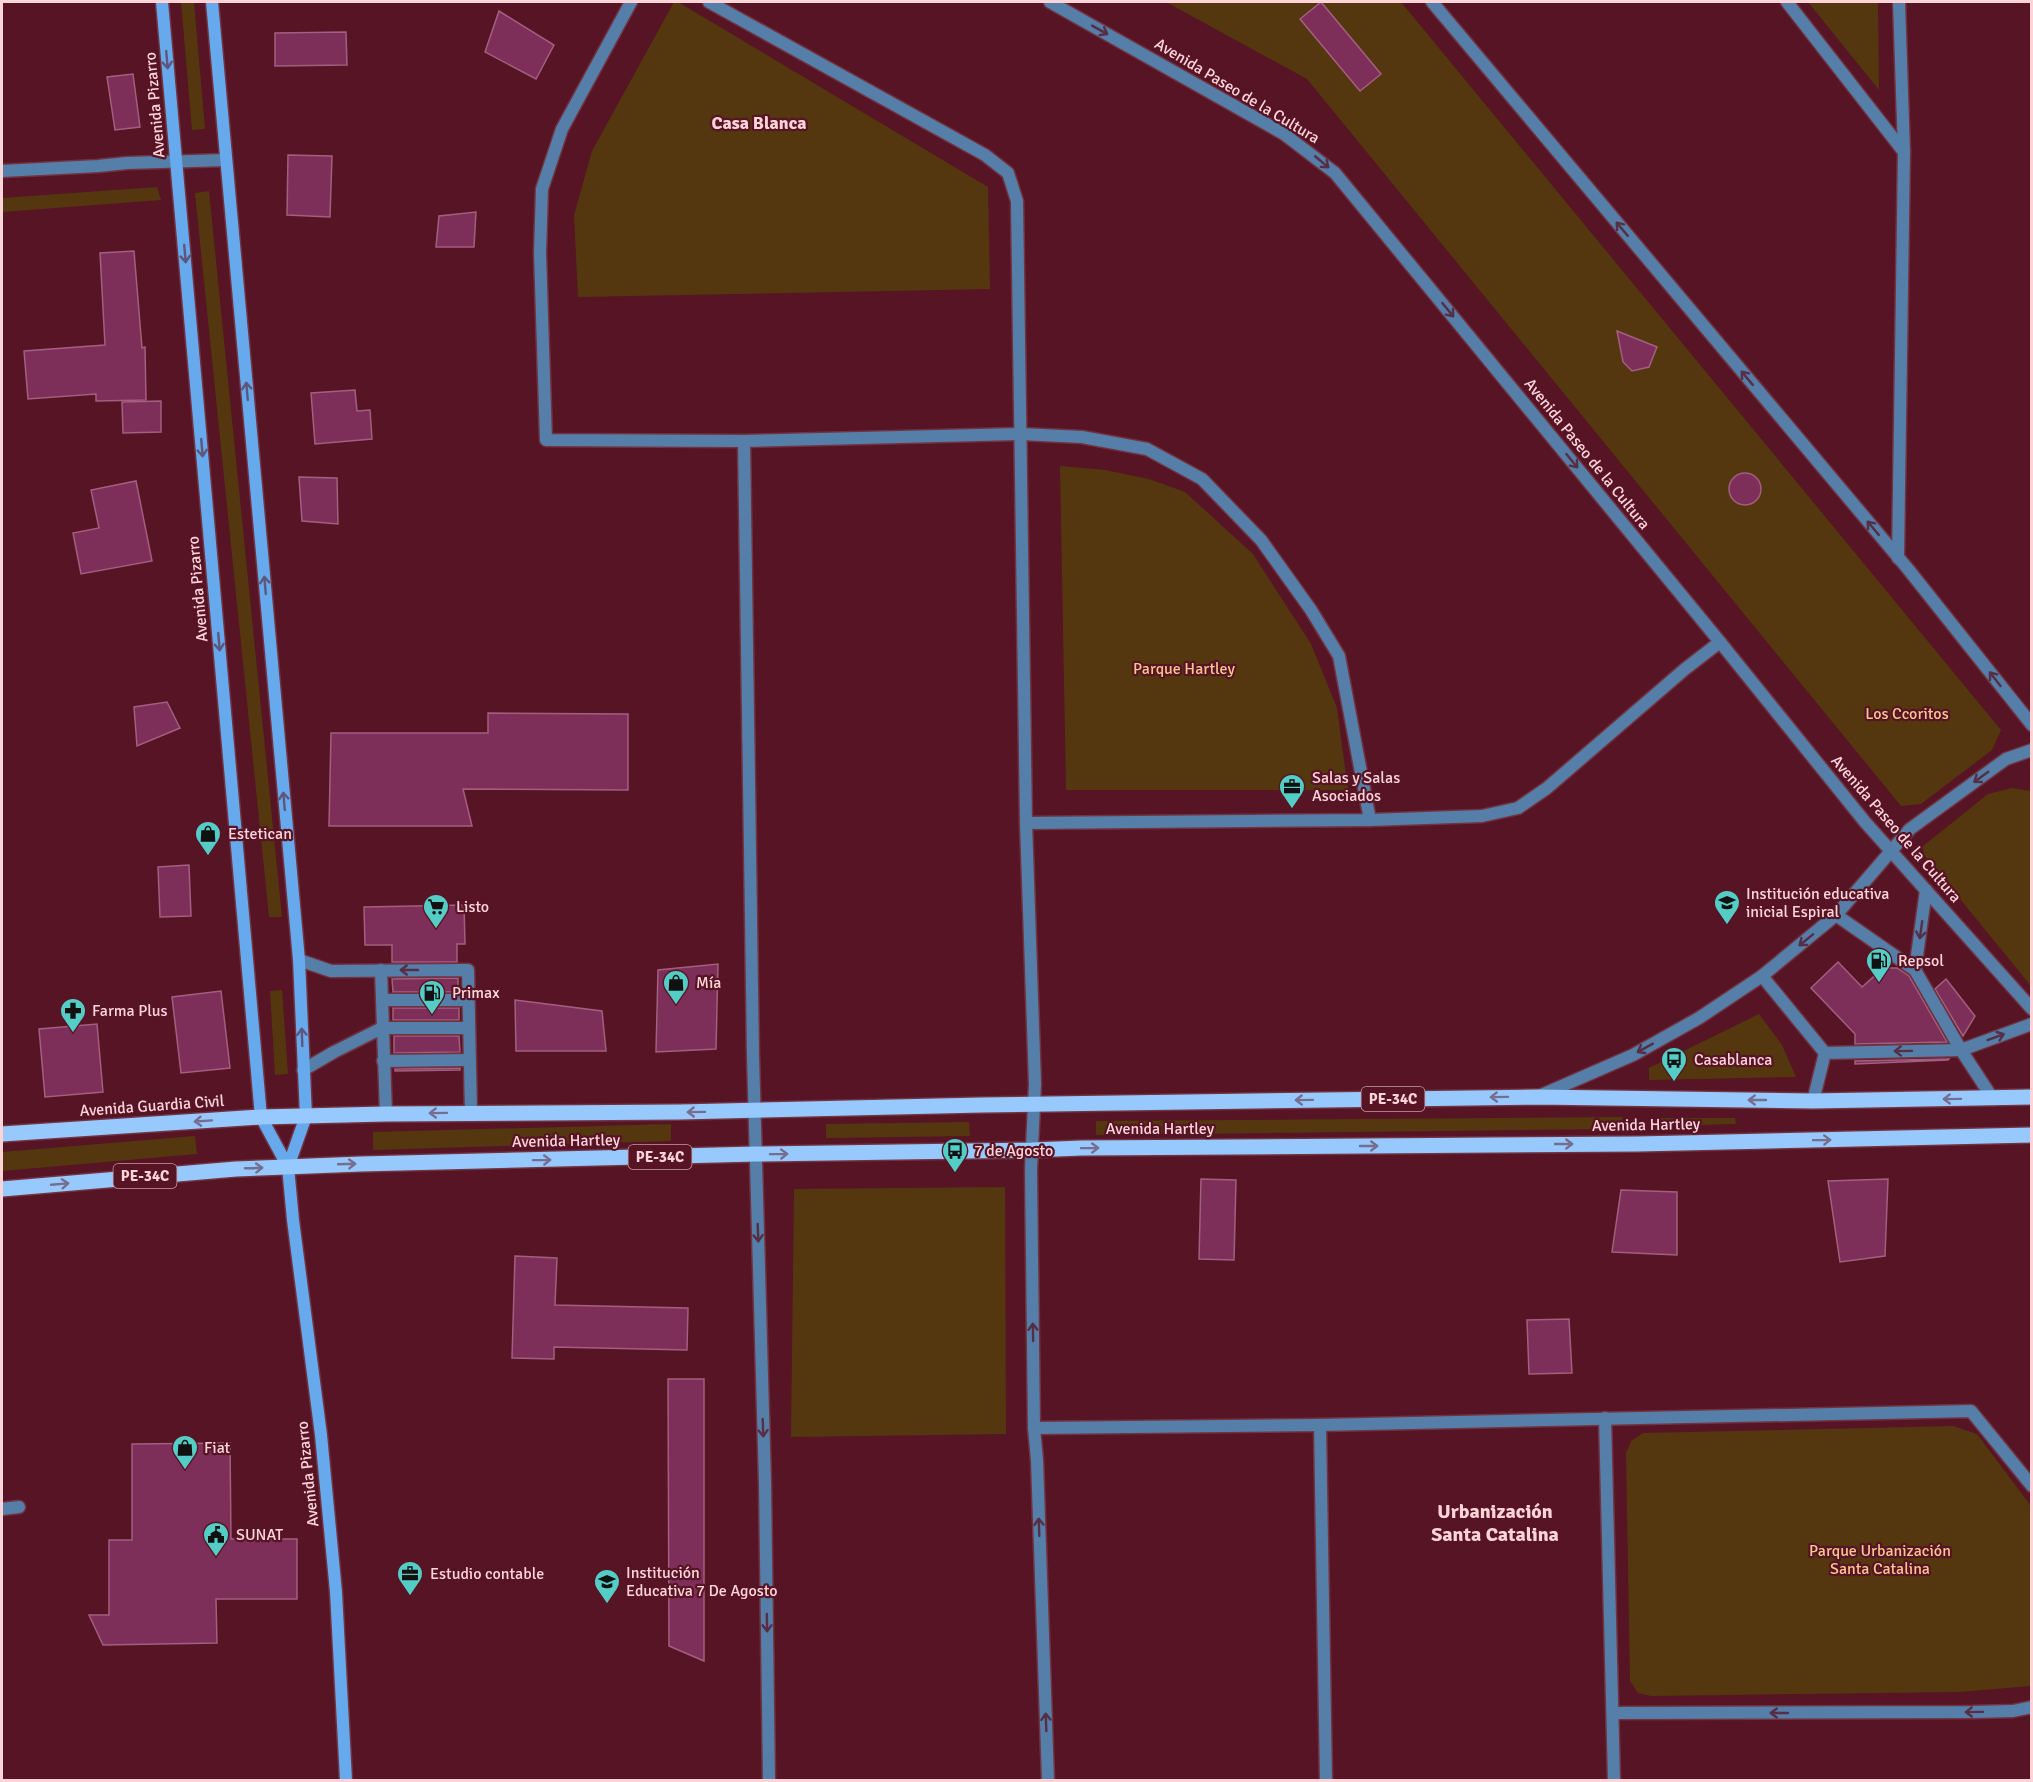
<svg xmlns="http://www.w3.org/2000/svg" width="2033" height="1782" viewBox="0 0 2033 1782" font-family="Signika,sans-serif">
<rect width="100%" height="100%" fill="#561424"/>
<!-- green -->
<g fill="#54370f">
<polygon points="181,2 194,2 205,129 192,130"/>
<polygon points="674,2 678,2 988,187 990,289 578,297 574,215 592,151"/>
<polygon points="1166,2 1401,2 2001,730 1992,750 1921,804 1901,806 1307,79"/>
<polygon points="1808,2 1878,2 1879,90"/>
<polygon points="157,187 161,200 2,212 2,198"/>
<polygon points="209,191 282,917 269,917 195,193"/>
<polygon points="1060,466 1105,470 1149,479 1185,492 1253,554 1311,644 1337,708 1348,790 1066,790"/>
<polygon points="2012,788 2031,791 2031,986 1925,856 1922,847 1988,794"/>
<polygon points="282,990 288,1074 275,1075 270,991"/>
<polygon points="1759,1014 1782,1045 1796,1077 1649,1080 1649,1068"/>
<polygon points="1623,1117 1617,1129 1096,1135 1096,1121"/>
<polygon points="1651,1118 1735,1118 1736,1124 1650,1126"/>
<polygon points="969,1122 970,1136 826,1138 826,1124"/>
<polygon points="671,1124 671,1141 373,1150 373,1132"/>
<polygon points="195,1136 197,1154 2,1171 2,1152"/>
<polygon points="1005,1187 1006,1434 791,1437 794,1189"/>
<polygon points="1953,1426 1977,1434 2031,1506 2031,1686 1959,1692 1651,1696 1638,1693 1630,1681 1626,1453 1631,1441 1643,1433"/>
</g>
<!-- building -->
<g fill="#7e2f59" stroke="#a25f7f" stroke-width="1.5">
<polygon points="1321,2 1381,74 1360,91 1300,19"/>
<polygon points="499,11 554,45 536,79 485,52"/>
<polygon points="346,32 347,65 275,66 275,33"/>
<polygon points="133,74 140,127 115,130 107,77"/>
<polygon points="288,155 332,156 330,217 287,215"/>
<polygon points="476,212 474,247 436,247 439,216"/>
<polygon points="134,251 142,348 145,347 146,400 96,401 96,394 28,399 24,351 105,345 100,253"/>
<polygon points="1617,331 1657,347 1649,367 1632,371 1623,362"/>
<polygon points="355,390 357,411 370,410 372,439 315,444 311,393"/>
<polygon points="161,401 161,432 123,433 122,402"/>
<circle cx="1745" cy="489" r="16"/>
<polygon points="299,477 337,478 338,524 302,521"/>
<polygon points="136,481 152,561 81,574 73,533 99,528 91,490"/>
<polygon points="167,702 180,728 137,746 134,707"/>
<polygon points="488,713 628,714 628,790 463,789 472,826 329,826 331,733 488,733"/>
<polygon points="189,865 191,916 160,917 158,867"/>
<polygon points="464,905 465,944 457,944 457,962 392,962 392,945 365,945 364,907"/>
<polygon points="1838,962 1862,987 1880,971 1887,968 1897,968 1909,976 1947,1042 1855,1044 1855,1034 1811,988"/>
<polygon points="718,964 716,1049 656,1052 658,970"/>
<polygon points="458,978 458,992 393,992 392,979"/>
<polygon points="1946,979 1975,1016 1963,1036 1935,989"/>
<polygon points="221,991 230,1068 181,1073 172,997"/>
<polygon points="515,1000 602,1011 606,1051 516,1051"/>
<rect x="393" y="1008" width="66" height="12"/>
<polygon points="97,1024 103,1092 45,1097 39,1029"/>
<polygon points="394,1036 459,1036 460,1052 394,1053"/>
<polygon points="1949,1059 1948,1060 1855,1064 1855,1061"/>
<polygon points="460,1068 460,1070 395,1071 395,1069"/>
<polygon points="1201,1179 1236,1180 1234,1260 1199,1259"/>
<polygon points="1888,1179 1885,1256 1840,1262 1828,1181"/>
<polygon points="1621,1190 1677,1192 1677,1255 1612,1252"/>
<polygon points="515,1256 557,1258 555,1305 688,1308 687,1350 554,1347 554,1359 512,1358"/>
<polygon points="1569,1319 1572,1373 1529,1374 1527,1320"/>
<polygon points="668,1379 704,1379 704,1661 669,1646"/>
<polygon points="230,1443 231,1539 297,1539 297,1599 216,1599 217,1643 103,1645 89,1615 109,1615 109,1540 132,1540 132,1444"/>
</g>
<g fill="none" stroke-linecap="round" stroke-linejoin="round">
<defs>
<g id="lane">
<polyline points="1836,915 1915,970 1961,1050 1993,1099"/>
<polyline points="299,960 331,971 468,970 471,1113"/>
<polyline points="381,970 386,1114"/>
<polyline points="1915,970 1926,890"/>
<polyline points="1762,976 1825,1053"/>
<polyline points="382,1000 468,1000"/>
<polyline points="383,1061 469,1060"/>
<polyline points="303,1070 334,1052 382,1028 469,1028"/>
<polyline points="1813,1101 1825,1053 1961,1050 2032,1024"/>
<polyline points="2,1509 19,1507"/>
</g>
<g id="street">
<polyline points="631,2 562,129 542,189 540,253 546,440 744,441 1021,434 1082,437 1147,449 1202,479 1261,540 1311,610 1339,656 1370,820"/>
<polyline points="709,2 985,155 1008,173 1017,201 1026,823 1035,1084 1031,1169 1034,1428 1037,1460 1048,1780"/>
<polyline points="1050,2 1284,134 1335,173 1720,642 1865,822 2032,1009"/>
<polyline points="1432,2 1908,569 2032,725"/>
<polyline points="1787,2 1904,152"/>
<polyline points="2,171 98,166 127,163 226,160"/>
<polyline points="744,441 753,1055 765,1483 769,1780"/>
<polyline points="1898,558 1904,152 1899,2"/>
<polyline points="1026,823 1370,820 1482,816 1518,808 1547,788 1685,669 1720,642"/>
<polyline points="1539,1096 1633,1055 1699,1018 1762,976 1836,915 1910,829 2006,759 2032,750"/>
<polyline points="1605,1418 1614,1780"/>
<polyline points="1320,1425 1326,1780"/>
<polyline points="1034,1428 1320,1425 1971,1411 2032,1486"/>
<polyline points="1614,1713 1973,1712 2013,1711 2032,1707"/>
</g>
<g id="secondary">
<polyline points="162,2 261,1117 288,1167"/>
<polyline points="212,2 299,960 306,1116 288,1167 293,1220 321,1435 336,1592 346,1780"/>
</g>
<g id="primary">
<polyline points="2,1134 261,1117 386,1114 680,1112 982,1105 1537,1097 1813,1101 2032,1097"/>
<polyline points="2,1189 236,1169 361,1164 756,1154 1032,1150 1082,1148 1638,1144 2032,1135"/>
</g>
</defs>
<!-- lane casing -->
<use href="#lane" stroke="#713341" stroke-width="15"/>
<!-- street casing -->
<use href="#street" stroke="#713341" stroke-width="15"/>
<!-- secondary casing -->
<use href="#secondary" stroke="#713341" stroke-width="15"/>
<!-- primary casing -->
<use href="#primary" stroke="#713341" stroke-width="18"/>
<!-- lane -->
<use href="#lane" stroke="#557ea8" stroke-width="12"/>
<!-- street -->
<use href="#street" stroke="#557ea8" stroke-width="12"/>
<!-- secondary -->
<use href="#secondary" stroke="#66a9ed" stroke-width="12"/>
<!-- primary -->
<use href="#primary" stroke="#97c9fe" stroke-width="15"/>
</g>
<!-- one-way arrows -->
<defs><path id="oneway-shaft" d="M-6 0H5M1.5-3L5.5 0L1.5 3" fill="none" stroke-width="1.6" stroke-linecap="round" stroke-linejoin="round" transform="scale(1.5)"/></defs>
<g stroke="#562e45">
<use href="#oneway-shaft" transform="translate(1100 30) rotate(29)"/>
<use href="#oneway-shaft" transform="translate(1322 162) rotate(40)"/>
<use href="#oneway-shaft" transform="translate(1622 229) rotate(-130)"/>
<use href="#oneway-shaft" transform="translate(1448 310) rotate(51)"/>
<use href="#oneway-shaft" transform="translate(1747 378) rotate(-130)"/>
<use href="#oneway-shaft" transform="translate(1572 461) rotate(51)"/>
<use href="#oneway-shaft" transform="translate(1873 528) rotate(-130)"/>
<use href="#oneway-shaft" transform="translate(1995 679) rotate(-128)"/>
<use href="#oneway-shaft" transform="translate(1981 777) rotate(144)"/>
<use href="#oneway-shaft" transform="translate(1921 930) rotate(98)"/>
<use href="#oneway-shaft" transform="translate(1806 940) rotate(141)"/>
<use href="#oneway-shaft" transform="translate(409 970) rotate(-180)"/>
<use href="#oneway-shaft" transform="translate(1996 1037) rotate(-20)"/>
<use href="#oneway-shaft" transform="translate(1645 1048) rotate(151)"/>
<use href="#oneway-shaft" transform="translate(1903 1051) rotate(179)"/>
<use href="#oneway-shaft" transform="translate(758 1233) rotate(88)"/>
<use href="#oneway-shaft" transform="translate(1033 1332) rotate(-91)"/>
<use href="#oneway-shaft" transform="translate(763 1428) rotate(88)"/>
<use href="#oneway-shaft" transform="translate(1039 1527) rotate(-92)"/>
<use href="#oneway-shaft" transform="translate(767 1623) rotate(89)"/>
<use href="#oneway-shaft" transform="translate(1974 1712) rotate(179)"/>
<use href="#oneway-shaft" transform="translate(1779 1713) rotate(180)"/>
<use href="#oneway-shaft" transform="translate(1046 1722) rotate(-92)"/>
</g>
<g stroke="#5d577e">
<use href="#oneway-shaft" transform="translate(167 60) rotate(85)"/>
<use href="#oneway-shaft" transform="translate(185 254) rotate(85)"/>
<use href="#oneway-shaft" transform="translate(247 391) rotate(-95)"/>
<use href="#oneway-shaft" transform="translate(202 448) rotate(85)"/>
<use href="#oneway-shaft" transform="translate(265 585) rotate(-95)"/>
<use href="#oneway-shaft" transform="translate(219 642) rotate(85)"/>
<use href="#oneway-shaft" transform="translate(284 801) rotate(-95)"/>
<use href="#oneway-shaft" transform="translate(302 1037) rotate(-92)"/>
</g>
<g stroke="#766e91">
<use href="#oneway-shaft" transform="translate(1499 1097) rotate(179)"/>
<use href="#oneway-shaft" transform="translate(1952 1099) rotate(179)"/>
<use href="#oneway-shaft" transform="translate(1304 1100) rotate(179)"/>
<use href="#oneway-shaft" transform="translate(1757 1100) rotate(-180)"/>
<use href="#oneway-shaft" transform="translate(696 1112) rotate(179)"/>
<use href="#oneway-shaft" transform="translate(438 1113) rotate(179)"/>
<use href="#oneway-shaft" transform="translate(203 1121) rotate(176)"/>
<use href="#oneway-shaft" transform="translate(1822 1140) rotate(-1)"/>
<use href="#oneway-shaft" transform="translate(1564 1144)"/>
<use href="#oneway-shaft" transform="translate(1369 1146)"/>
<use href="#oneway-shaft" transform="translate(1090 1148) rotate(-1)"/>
<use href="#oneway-shaft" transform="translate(779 1154) rotate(-1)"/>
<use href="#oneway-shaft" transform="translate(542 1160) rotate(-1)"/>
<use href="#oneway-shaft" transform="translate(347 1164) rotate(-2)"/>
<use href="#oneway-shaft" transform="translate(254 1168) rotate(-2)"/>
<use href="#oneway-shaft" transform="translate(60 1184) rotate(-5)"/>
</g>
<!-- icons -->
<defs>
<symbol id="office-pin" viewBox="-11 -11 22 30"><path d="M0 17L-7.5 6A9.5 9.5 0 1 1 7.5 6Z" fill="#54cdc7" stroke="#561424"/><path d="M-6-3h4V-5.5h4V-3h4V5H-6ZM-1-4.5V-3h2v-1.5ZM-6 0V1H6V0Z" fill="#111"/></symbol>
<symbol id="shop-pin" viewBox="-11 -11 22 30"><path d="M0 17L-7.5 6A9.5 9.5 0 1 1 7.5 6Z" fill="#54cdc7" stroke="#561424"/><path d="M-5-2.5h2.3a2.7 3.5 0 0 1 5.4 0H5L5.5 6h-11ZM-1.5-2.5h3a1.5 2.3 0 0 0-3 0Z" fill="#111"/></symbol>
<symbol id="school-pin" viewBox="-11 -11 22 30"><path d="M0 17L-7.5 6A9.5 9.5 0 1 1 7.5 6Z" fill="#54cdc7" stroke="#561424"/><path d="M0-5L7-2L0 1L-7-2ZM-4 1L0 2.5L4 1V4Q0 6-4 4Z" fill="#111"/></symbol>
<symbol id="supermarket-pin" viewBox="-11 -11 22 30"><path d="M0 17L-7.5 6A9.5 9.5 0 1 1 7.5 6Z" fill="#54cdc7" stroke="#561424"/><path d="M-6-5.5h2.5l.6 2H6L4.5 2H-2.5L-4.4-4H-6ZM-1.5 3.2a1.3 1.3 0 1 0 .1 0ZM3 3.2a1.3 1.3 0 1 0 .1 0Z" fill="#111"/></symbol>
<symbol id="fuel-pin" viewBox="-11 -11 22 30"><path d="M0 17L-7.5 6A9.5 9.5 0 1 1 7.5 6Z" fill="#54cdc7" stroke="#561424"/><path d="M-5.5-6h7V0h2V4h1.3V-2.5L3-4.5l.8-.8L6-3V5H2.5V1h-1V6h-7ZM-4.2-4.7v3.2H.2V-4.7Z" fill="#111"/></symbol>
<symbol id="pharmacy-pin" viewBox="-11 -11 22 30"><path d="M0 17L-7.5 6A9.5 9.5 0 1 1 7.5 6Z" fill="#54cdc7" stroke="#561424"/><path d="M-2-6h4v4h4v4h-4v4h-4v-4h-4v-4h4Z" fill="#111"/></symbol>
<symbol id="bus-pin" viewBox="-11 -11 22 30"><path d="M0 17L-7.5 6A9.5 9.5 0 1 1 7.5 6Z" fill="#54cdc7" stroke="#561424"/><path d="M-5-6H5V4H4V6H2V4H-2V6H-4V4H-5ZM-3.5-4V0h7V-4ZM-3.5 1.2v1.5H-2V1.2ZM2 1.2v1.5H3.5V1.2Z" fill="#111"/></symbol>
<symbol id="civic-pin" viewBox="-11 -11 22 30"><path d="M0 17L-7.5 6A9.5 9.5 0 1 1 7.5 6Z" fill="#54cdc7" stroke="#561424"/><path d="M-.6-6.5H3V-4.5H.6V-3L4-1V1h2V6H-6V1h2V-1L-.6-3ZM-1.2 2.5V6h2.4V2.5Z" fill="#111"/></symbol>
</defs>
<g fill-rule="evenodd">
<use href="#office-pin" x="1277" y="772" width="30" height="40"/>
<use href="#shop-pin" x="193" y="819" width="30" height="40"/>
<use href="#school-pin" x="1712" y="888" width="30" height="40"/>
<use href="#supermarket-pin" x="421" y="892" width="30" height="40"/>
<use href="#fuel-pin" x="1864" y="946" width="30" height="40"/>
<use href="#shop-pin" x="661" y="968" width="30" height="40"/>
<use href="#fuel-pin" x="417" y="978" width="30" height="40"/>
<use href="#pharmacy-pin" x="58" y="996" width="30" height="40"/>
<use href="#bus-pin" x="1659" y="1045" width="30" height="40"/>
<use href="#bus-pin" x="940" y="1136" width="30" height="40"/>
<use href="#shop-pin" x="170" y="1433" width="30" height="40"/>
<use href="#civic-pin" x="201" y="1520" width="30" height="40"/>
<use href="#office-pin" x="395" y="1559" width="30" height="40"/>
<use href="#school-pin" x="592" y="1567" width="30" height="40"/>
</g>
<g text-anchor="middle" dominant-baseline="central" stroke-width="4.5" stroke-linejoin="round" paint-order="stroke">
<!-- shield labels -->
<g fill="#561424" stroke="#cc9aa3" stroke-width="1.5">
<rect x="1361.5" y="1087" width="63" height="24" rx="4.5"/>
<rect x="628.5" y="1145" width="63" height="24" rx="4.5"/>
<rect x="113.5" y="1164" width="63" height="24" rx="4.5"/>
</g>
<g font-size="15" font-weight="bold" fill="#ffd4d9">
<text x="1393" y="1099">PE-34C</text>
<text x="660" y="1157">PE-34C</text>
<text x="145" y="1176">PE-34C</text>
</g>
<!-- street labels -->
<g font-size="16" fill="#ffd4d9" stroke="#561424">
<text transform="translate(1237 91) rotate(31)">Avenida Paseo de la Cultura</text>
<text transform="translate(155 105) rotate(-95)">Avenida Pizarro</text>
<text transform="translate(1587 454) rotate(51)">Avenida Paseo de la Cultura</text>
<text transform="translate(198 589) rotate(-95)">Avenida Pizarro</text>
<text transform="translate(1896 829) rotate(49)">Avenida Paseo de la Cultura</text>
<text transform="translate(152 1106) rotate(-4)">Avenida Guardia Civil</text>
<text transform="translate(1646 1125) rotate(-1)">Avenida Hartley</text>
<text x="1160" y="1129">Avenida Hartley</text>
<text transform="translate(566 1141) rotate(-1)">Avenida Hartley</text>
<text transform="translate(308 1474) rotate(-96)">Avenida Pizarro</text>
</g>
<!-- park labels -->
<g font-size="16" fill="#f6c68f" stroke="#561424">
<text x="1184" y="669">Parque Hartley</text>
<text x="1907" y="714">Los Ccoritos</text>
<text x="1880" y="1551">Parque Urbanización<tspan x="1880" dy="18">Santa Catalina</tspan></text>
</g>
<!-- poi labels -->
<g font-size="16" fill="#ffd4d9" stroke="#561424" text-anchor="start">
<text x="1312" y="778">Salas y Salas<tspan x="1312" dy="18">Asociados</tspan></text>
<text x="228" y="834">Estetican</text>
<text x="1746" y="894">Institución educativa<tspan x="1746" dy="18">inicial Espiral</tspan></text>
<text x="456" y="907">Listo</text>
<text x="1898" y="961">Repsol</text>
<text x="696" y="983">Mía</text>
<text x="452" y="993">Primax</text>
<text x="92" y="1011">Farma Plus</text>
<text x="1694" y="1060">Casablanca</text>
<text x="974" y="1151">7 de Agosto</text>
<text x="204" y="1448">Fiat</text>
<text x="236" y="1535">SUNAT</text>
<text x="626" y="1573">Institución<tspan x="626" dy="18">Educativa 7 De Agosto</tspan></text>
<text x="430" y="1574">Estudio contable</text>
</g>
<!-- neighbourhood labels -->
<g font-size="18" font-weight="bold" fill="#ffd4d9" stroke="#561424">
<text x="759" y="123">Casa Blanca</text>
</g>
<!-- quarter labels -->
<g font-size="20" font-weight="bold" fill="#ffd4d9" stroke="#561424">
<text x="1495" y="1511">Urbanización<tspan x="1495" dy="23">Santa Catalina</tspan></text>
</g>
</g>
<!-- border -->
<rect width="2033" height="1782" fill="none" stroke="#ffd4d9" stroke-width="6"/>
</svg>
